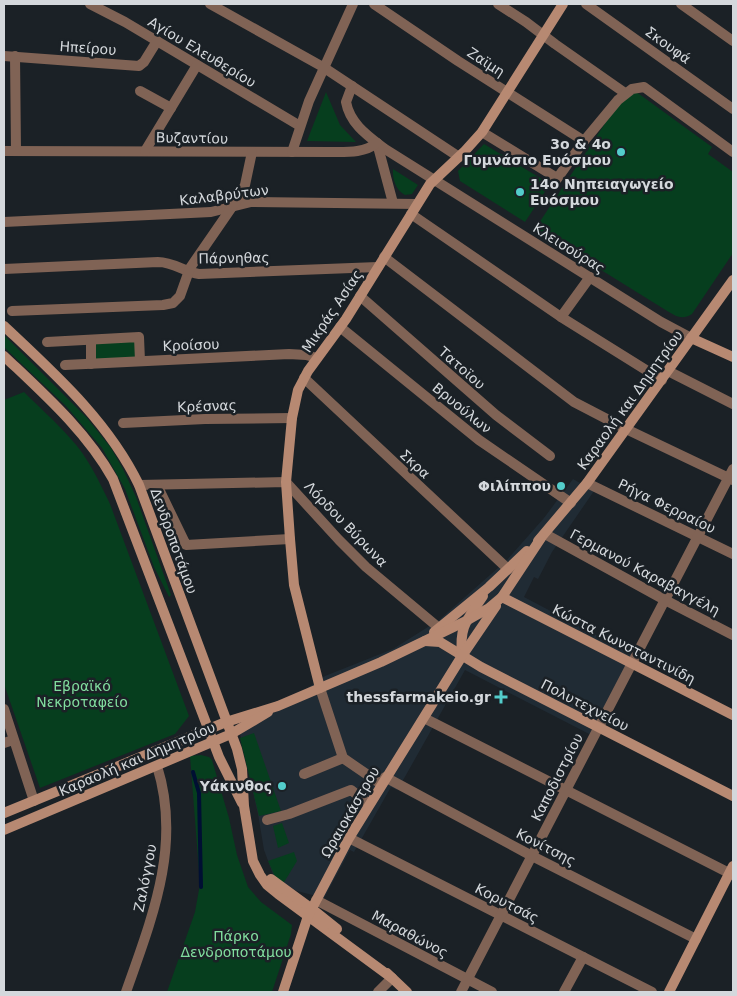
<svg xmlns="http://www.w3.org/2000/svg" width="737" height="996" viewBox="0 0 737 996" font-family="'DejaVu Sans',sans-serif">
<rect width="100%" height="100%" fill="#1b2126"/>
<!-- built -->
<polygon fill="#202b34" points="573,479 594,491 552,552 538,579 534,577 524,597 638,657 597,738 465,670 406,775 397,790 391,787 354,852 350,850 324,898 297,891 280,882 273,874 264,850 258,814 240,734 325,676 393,649 439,620 507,560 544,518"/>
<!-- green -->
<g fill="#063e1e">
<path d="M635,91L712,147L708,154L733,172V253L692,314C681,321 674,315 664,309L535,229L606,122L624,99Z"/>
<polygon points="326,92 340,125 356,142 307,141"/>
<polygon points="484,144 550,184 525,222 460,181 458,171"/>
<path d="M393,169L418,185L412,194L405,195C396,191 392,178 393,169Z"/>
<polygon points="4,335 87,418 111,448 123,469 136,497 171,595 169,597 154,567 125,489 102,448 66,406 4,347"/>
<polygon points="139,337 140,361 91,364 91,340"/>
<path d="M24,392C39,407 56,422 70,438C88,457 99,481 110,504L189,716L175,734L40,788L4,684V400Z"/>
<polygon points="254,733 281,811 259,816 240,738"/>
<polygon points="201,755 209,757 212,760 229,818 237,855 248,887 261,902 292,925 291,934 272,992 167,992 195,912 200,884 190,756"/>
<polygon points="282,823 289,843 278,848 273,826"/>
<polygon points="294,852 297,861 283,884 276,879 268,861"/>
</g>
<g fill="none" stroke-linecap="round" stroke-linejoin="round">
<!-- stream -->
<polyline stroke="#000f33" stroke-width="4" points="193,772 199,793 201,887"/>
<!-- street -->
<g stroke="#806355" stroke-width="10">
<polyline points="90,4 125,22 300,126"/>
<polyline points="210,4 323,67 459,157"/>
<polyline points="374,4 458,61 584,141"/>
<polyline points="498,4 526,22 555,44 625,93"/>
<polyline points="586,4 733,109"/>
<polyline points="681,4 733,41"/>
<polyline points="4,56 139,66 144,62 157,41"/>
<polyline points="15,56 16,151"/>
<path d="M352,86L346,102C350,124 368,136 385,149L661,322L691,338"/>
<polyline points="140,91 171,108"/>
<polyline points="482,132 557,178"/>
<polyline points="377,143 393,203"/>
<path d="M4,151L331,152C348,152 364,153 377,143"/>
<polyline points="145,151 197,65"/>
<polyline points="292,152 309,101 353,4"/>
<polyline points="554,183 584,141 618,100 632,89 644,87 733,152"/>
<polyline points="411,214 561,317 662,380"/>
<polyline points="4,222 211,212 251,202 417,204"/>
<polyline points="384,257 574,402 626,429 733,480"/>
<path d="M4,269L158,262C174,262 184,272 199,274L378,267"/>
<polyline points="360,296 496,415 550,456"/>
<polyline points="12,311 163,305 173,303 180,296 190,268 241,194 245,185 252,152"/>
<polyline points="561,317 590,277"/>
<polyline points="340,327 479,440 571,503"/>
<polyline points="47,342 139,337 140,361"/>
<polyline points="91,364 91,340"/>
<polyline points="65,365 289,354 306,355 317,358"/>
<polyline points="668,371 733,404"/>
<polyline points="304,378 508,569"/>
<polyline points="123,423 205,419 292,418"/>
<polyline points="587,483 733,554"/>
<polyline points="139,485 286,482 339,540 366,567 439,628"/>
<polyline points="157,485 186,545 290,539"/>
<polyline points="545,534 665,600 733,635"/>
<polyline points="320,688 343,758 381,784"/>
<polyline points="4,709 34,801"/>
<polyline points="424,718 733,875"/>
<polyline points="4,743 13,740"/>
<polyline points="304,774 343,758"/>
<polyline points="385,777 532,856 696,939"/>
<polyline points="267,820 289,814 351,790 369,804"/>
<polyline points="349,838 652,992"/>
<polyline points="316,900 492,992"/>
<path d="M126,992C152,918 182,845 157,766"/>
<polyline points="378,992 392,978"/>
<polyline points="461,992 733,469"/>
<polyline points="564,992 583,957"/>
</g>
<!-- secondary -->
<g stroke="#b78972" stroke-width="10">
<path d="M4,326C55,374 108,421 139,485L237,749L242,769L244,806L253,861L260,875L267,885L278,894L392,978"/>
<polyline points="691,338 733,357"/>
<path d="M4,356C44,394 86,431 113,479L219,757L242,803"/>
<polyline points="538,541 587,483 733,280"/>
<polyline points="502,597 733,715"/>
<polyline points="434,632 489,587 527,551"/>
<polyline points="425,641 440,642 481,667 733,796"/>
<path d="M462,656C459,626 467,620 483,596"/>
<polyline points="320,688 294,585 290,539 286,482 292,418 298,390 308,371 346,319 430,184 464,152 482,132 563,4"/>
<polyline points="4,813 226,722 278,706 381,662 466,621 489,608 502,597 541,538"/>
<polyline points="4,830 231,734 268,712"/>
<polyline points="271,879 312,909 337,929"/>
<polyline points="387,973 407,992"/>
<polyline points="283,992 308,916 349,838 462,656 496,606"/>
<polyline points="669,992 733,866"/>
</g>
</g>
<!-- markers -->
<g fill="#53cdcb" stroke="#1b2126" stroke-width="2">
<circle cx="621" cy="152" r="5"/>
<circle cx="520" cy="192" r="5"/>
<circle cx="561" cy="486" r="5"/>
<path d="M498.5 689.5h5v5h5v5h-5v5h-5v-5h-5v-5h5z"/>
<circle cx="282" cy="786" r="5"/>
</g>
<g text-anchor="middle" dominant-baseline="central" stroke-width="5" stroke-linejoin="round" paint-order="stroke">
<!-- street labels -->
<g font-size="14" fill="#d4d8dc" stroke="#1b2126">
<text transform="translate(668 45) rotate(36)">Σκουφά</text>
<text transform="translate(88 48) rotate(4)">Ηπείρου</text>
<text transform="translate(202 52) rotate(31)">Αγίου Ελευθερίου</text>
<text transform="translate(486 62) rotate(33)">Ζαϊμη</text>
<text transform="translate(192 138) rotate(1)">Βυζαντίου</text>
<text transform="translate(224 195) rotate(-7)">Καλαβρύτων</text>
<text transform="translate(569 248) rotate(32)">Κλεισούρας</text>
<text transform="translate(234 258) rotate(-1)">Πάρνηθας</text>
<text transform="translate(332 311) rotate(-56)">Μικράς Ασίας</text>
<text transform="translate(191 345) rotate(-2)">Κροίσου</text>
<text transform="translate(462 368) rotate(41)">Τατοϊου</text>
<text transform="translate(630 400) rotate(-54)">Καραολή και Δημητρίου</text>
<text transform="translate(207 406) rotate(-2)">Κρέσνας</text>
<text transform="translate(462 408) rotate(39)">Βρυούλων</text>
<text transform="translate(415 464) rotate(43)">Σκρα</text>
<text transform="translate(667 506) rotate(26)">Ρήγα Φερραίου</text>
<text transform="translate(346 524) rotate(46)">Λόρδου Βύρωνα</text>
<text transform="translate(174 541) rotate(70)">Δενδροποτάμου</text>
<text transform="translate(645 572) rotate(28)">Γερμανού Καραβαγγέλη</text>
<text transform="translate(624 644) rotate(27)">Κώστα Κωνσταντινίδη</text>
<text transform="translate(585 705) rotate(27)">Πολυτεχνείου</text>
<text transform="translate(137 759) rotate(-23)">Καραολή και Δημητρίου</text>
<text transform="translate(557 777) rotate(-63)">Καποδιστρίου</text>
<text transform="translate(350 812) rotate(-60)">Ωραιοκάστρου</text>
<text transform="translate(546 847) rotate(27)">Κονίτσης</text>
<text transform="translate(145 878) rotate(-79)">Ζαλόγγου</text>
<text transform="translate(507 903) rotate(27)">Κορυτσάς</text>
<text transform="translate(410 934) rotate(28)">Μαραθώνος</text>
</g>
<!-- poi labels -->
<g font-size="14" font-weight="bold" fill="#d4d8dc" stroke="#1b2126" text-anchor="end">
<text x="611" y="144">3ο &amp; 4ο<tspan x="611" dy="16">Γυμνάσιο Ευόσμου</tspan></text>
<text x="530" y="184" text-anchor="start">14ο Νηπειαγωγείο<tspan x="530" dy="16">Ευόσμου</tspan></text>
<text x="551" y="486">Φιλίππου</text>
<text x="491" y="697">thessfarmakeio.gr</text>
<text x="272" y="786">Υάκινθος</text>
</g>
<!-- park labels -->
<g font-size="14" fill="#81dd9e" stroke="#1b2126">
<text x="82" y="686">Εβραϊκό<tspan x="82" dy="16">Νεκροταφείο</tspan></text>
<text x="236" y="936">Πάρκο<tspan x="236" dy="16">Δενδροποτάμου</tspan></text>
</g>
</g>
<!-- border -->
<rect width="737" height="996" fill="none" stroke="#d4d8dc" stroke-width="10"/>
</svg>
